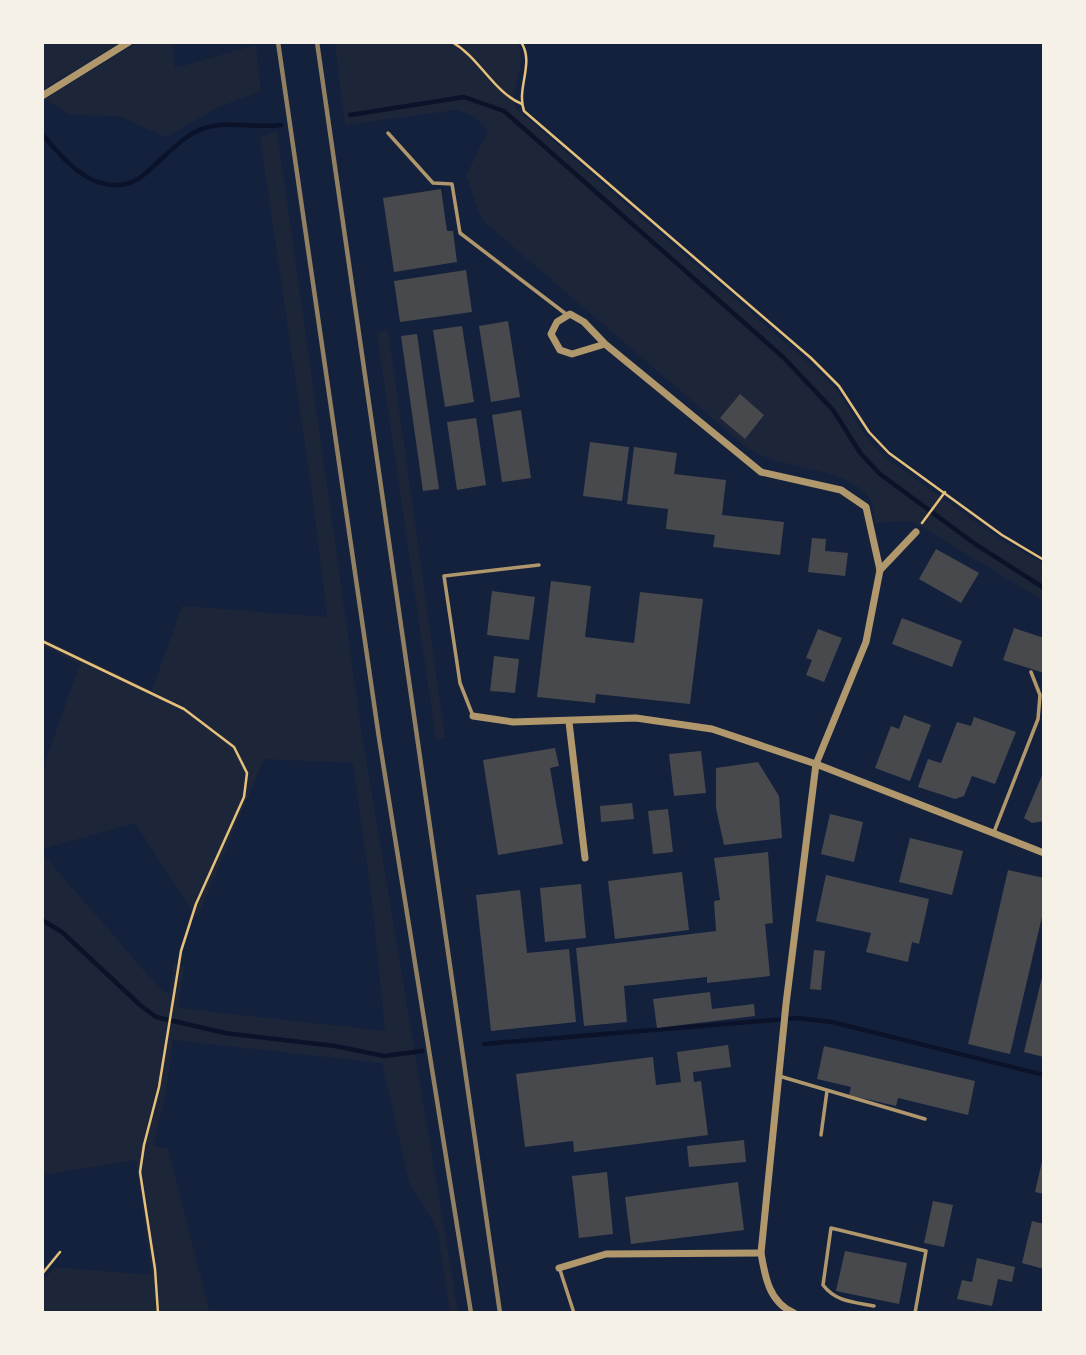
<svg xmlns="http://www.w3.org/2000/svg" width="1086" height="1355" viewBox="0 0 1086 1355" font-family="'Golos Text',sans-serif">
<rect width="100%" height="100%" fill="#14213d"/>
<!-- green -->
<g fill="#1d2539">
<polygon points="42,42 121,42 42,90"/>
<polygon points="138,42 172,42 175,68 256,45 261,91 217,108 166,137 119,116 70,115 45,99"/>
<path d="M335,42H517C529,62 510,86 515,108L820,373L838,392L866,437L886,458L998,538L1044,564V601L912,521L875,523C874,517 874,508 871,502C854,466 780,471 747,448L482,220L466,176L488,130L474,116L456,110L345,125Z"/>
<polygon points="277,131 363,742 458,1313 450,1313 438,1234 434,1223 410,1185 382,1063 173,1040 166,1093 153,1145 168,1149 210,1313 46,1313 42,1311 42,1281 55,1267 152,1275 136,1160 42,1175 42,853 161,990 169,994 174,964 184,966 178,1008 385,1031 372,900 353,763 264,759 197,918 135,823 42,849 42,781 47,756 80,664 42,646 42,638 152,690 182,606 327,617 312,492 260,137"/>
<polygon points="388,330 445,738 436,739 377,333"/>
</g>
<g fill="none" stroke-linecap="round" stroke-linejoin="round">
<!-- stream -->
<g stroke="#0b132b" stroke-width="4.5">
<polyline points="350,115 464,97 504,111 783,357 833,410 861,454 880,474 975,544 1044,588"/>
<path d="M42,134C62,158 90,192 126,184C140,181 151,168 161,159C175,147 188,133 205,128C225,121 259,128 281,125"/>
<polyline points="42,920 62,932 140,1005 156,1017 225,1033 335,1046 384,1056 422,1051"/>
<polyline points="484,1044 798,1018 832,1022 1044,1075"/>
</g>
</g>
<!-- building -->
<g fill="#48494c">
<polygon points="441,189 447,231 453,231 457,262 394,272 383,198"/>
<polygon points="466,270 472,312 400,322 394,281"/>
<polygon points="508,321 520,397 491,402 479,326"/>
<polygon points="462,326 474,402 445,407 433,330"/>
<polygon points="417,334 439,489 423,491 401,336"/>
<polygon points="740,394 764,415 745,439 720,418"/>
<polygon points="521,410 531,478 502,482 492,415"/>
<polygon points="476,418 486,485 457,490 447,422"/>
<polygon points="590,442 629,447 622,501 583,496"/>
<polygon points="634,447 677,453 674,474 726,480 722,515 784,522 780,555 713,547 715,535 666,529 668,509 627,504"/>
<polygon points="812,538 826,539 825,551 848,553 845,576 808,572"/>
<polygon points="936,549 979,573 961,603 919,579"/>
<polygon points="551,581 591,586 585,637 634,643 640,592 703,599 690,704 596,694 595,703 537,697"/>
<polygon points="492,591 535,597 529,640 487,635"/>
<polygon points="902,618 962,641 952,667 892,644"/>
<polygon points="1014,628 1044,638 1044,673 1003,660"/>
<polygon points="818,629 842,638 824,682 806,675 812,660 806,658"/>
<polygon points="494,656 519,659 515,693 490,691"/>
<polygon points="904,715 931,725 910,781 875,768 891,726 899,729"/>
<polygon points="974,717 1016,732 995,784 972,776 964,796 955,799 918,787 928,759 941,763 957,722 971,726"/>
<polygon points="555,748 559,766 550,768 563,844 498,855 483,760"/>
<polygon points="701,751 706,793 674,796 669,754"/>
<polygon points="758,762 779,796 782,838 724,845 716,808 716,768"/>
<polygon points="1044,771 1044,821 1032,823 1024,818"/>
<polygon points="632,803 634,819 601,822 600,806"/>
<polygon points="668,809 673,852 653,854 648,811"/>
<polygon points="830,814 863,822 854,862 821,854"/>
<polygon points="910,838 963,851 952,895 899,882"/>
<polygon points="768,852 773,923 765,924 770,976 707,983 707,977 624,986 627,1022 584,1026 576,948 716,931 714,901 720,900 714,858"/>
<polygon points="1008,870 1044,878 1044,908 1010,1054 968,1044"/>
<polygon points="682,872 689,930 615,939 608,881"/>
<polygon points="826,875 929,899 919,944 912,942 908,962 866,952 871,933 816,921"/>
<polygon points="581,884 586,938 545,942 540,888"/>
<polygon points="520,890 527,953 569,949 576,1022 491,1031 476,895"/>
<polygon points="814,950 825,951 821,990 810,989"/>
<polygon points="1043,973 1044,973 1044,1057 1024,1052"/>
<polygon points="710,992 712,1009 754,1004 755,1016 657,1028 653,999"/>
<polygon points="728,1045 731,1067 693,1072 694,1082 701,1081 708,1135 574,1152 573,1141 525,1147 516,1074 653,1057 656,1085 681,1082 677,1052"/>
<polygon points="824,1046 975,1081 968,1115 898,1098 896,1106 849,1095 851,1087 817,1079"/>
<polygon points="744,1140 746,1162 689,1167 687,1146"/>
<polygon points="1043,1157 1044,1157 1044,1194 1035,1192"/>
<polygon points="607,1172 613,1234 579,1238 572,1176"/>
<polygon points="738,1182 744,1230 631,1244 625,1197"/>
<polygon points="933,1201 953,1205 944,1247 924,1243"/>
<polygon points="1032,1221 1044,1224 1044,1269 1022,1263"/>
<polygon points="845,1251 907,1263 899,1304 836,1291"/>
<polygon points="977,1258 1015,1267 1012,1282 998,1279 992,1306 957,1299 962,1280 972,1282"/>
</g>
<g fill="none" stroke-linecap="round" stroke-linejoin="round">
<!-- path -->
<g stroke="#e5c07b" stroke-width="2.5">
<path d="M452,42C480,58 493,92 522,104"/>
<path d="M521,42C535,63 516,88 524,111L811,358L839,386L869,432L889,453L1002,535L1044,560"/>
<polyline points="922,523 945,492"/>
<polyline points="42,641 184,709 234,747 247,773 244,797 196,904 181,951 159,1087 144,1145 140,1172 155,1269 158,1313"/>
<polyline points="42,1274 60,1252"/>
</g>
<!-- service -->
<g stroke="#b1986c" stroke-width="3.5">
<polyline points="388,133 433,183 452,184 460,233 566,314"/>
<polyline points="473,716 460,683 444,576 539,565"/>
<polyline points="994,832 1038,719 1040,695 1031,672"/>
<polyline points="779,1076 925,1119"/>
<polyline points="821,1135 827,1091"/>
<polyline points="560,1270 574,1313"/>
<path d="M874,1306C854,1302 836,1302 823,1285L831,1228L926,1251L915,1313"/>
</g>
<!-- minor -->
<g stroke="#b1986c" stroke-width="7">
<polyline points="42,96 129,42"/>
<path d="M605,344L572,354L560,350L551,334L557,322L570,314L584,322L605,344L761,472L841,490L866,507L880,570L866,642L816,764L786,1004L761,1253C765,1277 769,1302 794,1313"/>
<polyline points="880,570 916,532"/>
<polyline points="473,716 513,722 636,718 712,729 816,764 1044,853"/>
<polyline points="569,722 585,858"/>
<polyline points="559,1268 606,1254 761,1253"/>
</g>
<!-- rail -->
<g stroke="#918062" stroke-width="4.5">
<polyline points="278,42 379,738 471,1313"/>
<polyline points="317,42 500,1313"/>
</g>
</g>
<!-- border -->
<rect width="1086" height="1355" fill="none" stroke="#f6f1e7" stroke-width="88"/>
</svg>
